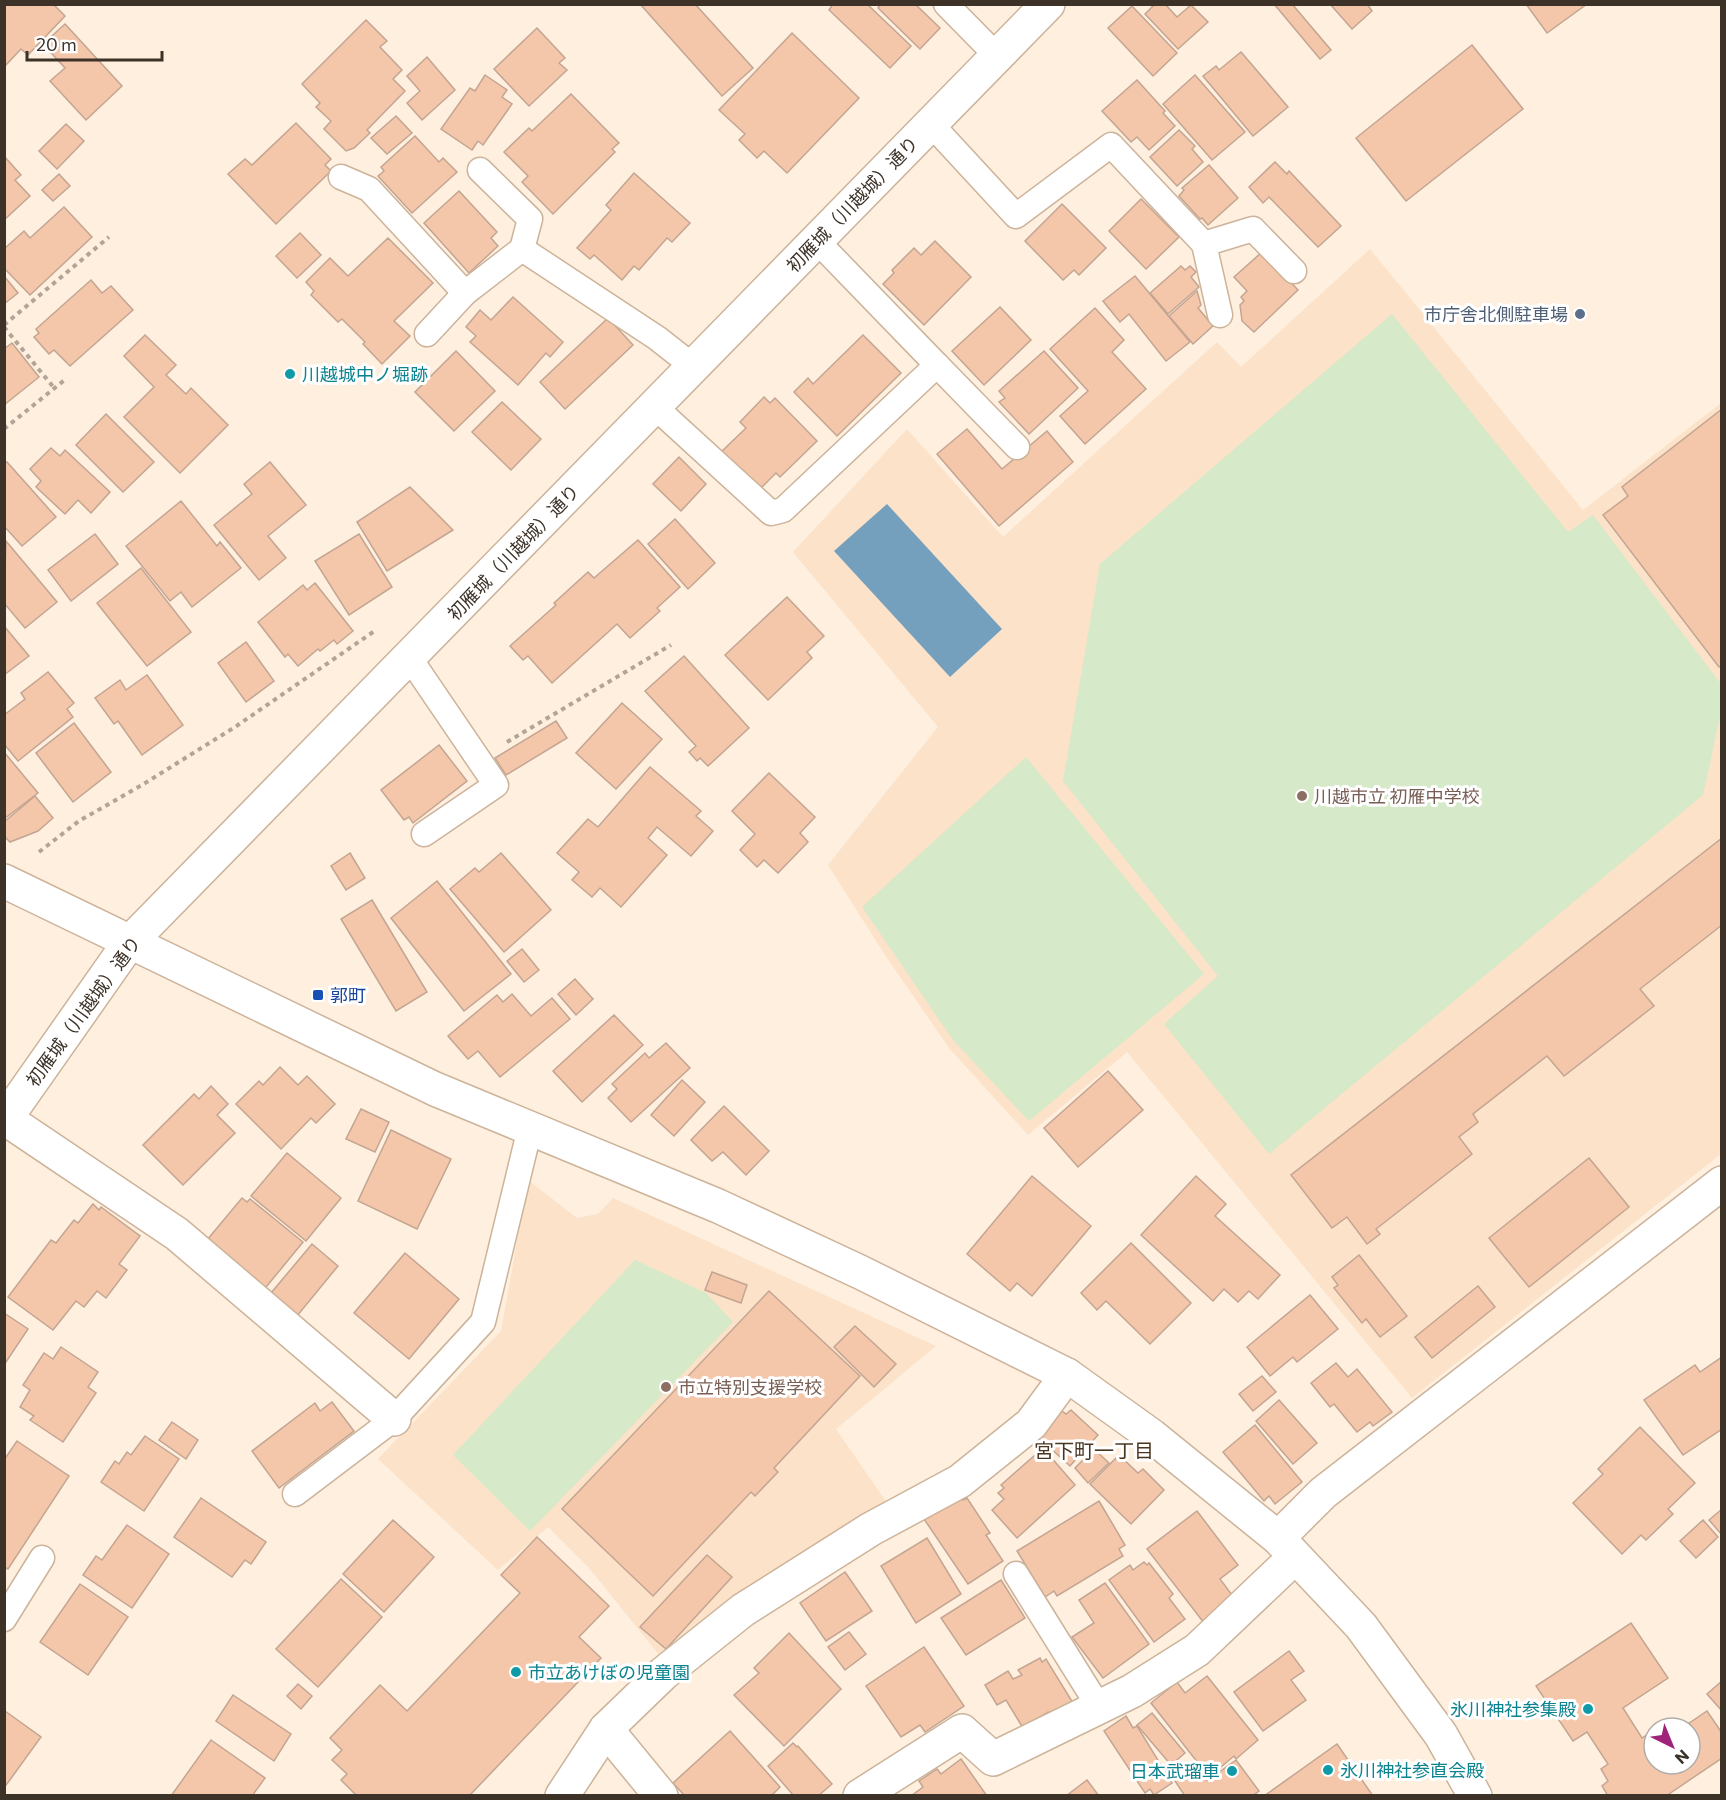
<svg xmlns="http://www.w3.org/2000/svg" width="1726" height="1800" viewBox="0 0 1726 1800" font-family="Commissioner,'Noto Sans JP',sans-serif">
<rect width="100%" height="100%" fill="#ffefdf"/>
<!-- built -->
<g fill="#fbe2c8">
<polygon points="1370,249 1583,510 1721,403 1721,1154 1412,1398 1127,1052 1028,1135 949,1048 885,955 828,865 938,727 793,552 907,429 1003,537 1217,342 1241,367"/>
<polygon points="528,1180 577,1218 598,1214 613,1198 936,1346 836,1429 887,1503 664,1661 589,1568 548,1527 498,1570 378,1459 501,1331"/>
</g>
<!-- green -->
<g fill="#d6e9c8">
<polygon points="1392,314 1568,532 1593,515 1721,684 1721,712 1703,795 1269,1154 1164,1024 1218,976 1063,781 1100,564"/>
<polygon points="1026,757 1204,974 1029,1121 953,1040 862,907"/>
<polygon points="635,1260 706,1293 733,1322 530,1531 453,1455"/>
</g>
<!-- water -->
<polygon fill="#74a0be" points="887,504 1002,629 950,677 834,551"/>
<!-- building -->
<g fill="#f5c7aa" stroke="#c3a592" stroke-width="1.5">
<polygon points="4,4 53,4 65,16 28,55 21,49 4,67"/>
<polygon points="640,4 695,4 753,68 722,96"/>
<polygon points="833,4 867,4 911,46 890,68 829,10"/>
<polygon points="881,4 915,4 940,28 920,49 878,8"/>
<polygon points="1155,4 1165,4 1177,17 1191,5 1208,22 1178,49 1145,14"/>
<polygon points="1274,4 1292,4 1331,50 1320,59"/>
<polygon points="1330,4 1367,4 1372,11 1352,29"/>
<polygon points="1526,4 1587,4 1547,33"/>
<polygon points="1132,6 1177,53 1153,76 1108,28"/>
<polygon points="366,20 387,41 380,47 402,70 393,79 405,91 367,130 370,133 354,148 346,151 324,129 331,121 316,107 320,103 302,84"/>
<polygon points="65,24 122,86 86,120 50,81 65,68 43,44"/>
<polygon points="537,28 565,58 559,63 567,70 529,106 494,69"/>
<polygon points="792,33 859,98 787,173 764,151 757,158 739,140 745,134 719,110"/>
<polygon points="1472,45 1523,109 1406,201 1356,138"/>
<polygon points="1241,52 1288,107 1253,136 1203,76 1216,66 1219,70"/>
<polygon points="427,57 455,90 422,120 407,103 420,91 407,76"/>
<polygon points="485,75 507,90 502,97 512,104 483,145 478,141 472,150 441,129 470,88 475,91"/>
<polygon points="1195,75 1245,132 1212,160 1163,104"/>
<polygon points="1137,80 1165,111 1163,113 1175,126 1149,150 1137,137 1131,142 1102,111"/>
<polygon points="571,94 619,143 612,149 615,152 553,214 522,182 528,176 504,152 529,128 532,131"/>
<polygon points="396,116 412,133 387,154 371,138"/>
<polygon points="296,123 331,159 325,165 331,171 276,224 228,174 245,159 252,165"/>
<polygon points="66,124 84,141 57,169 39,151"/>
<polygon points="1179,130 1195,146 1192,149 1203,162 1177,186 1150,157"/>
<polygon points="415,136 439,162 443,158 457,172 412,213 378,176 384,171 381,167"/>
<polygon points="4,156 21,175 15,180 30,196 4,220"/>
<polygon points="1275,162 1287,174 1289,171 1341,226 1318,247 1269,197 1263,203 1249,187"/>
<polygon points="1209,165 1238,198 1208,225 1202,218 1200,219 1179,196 1184,190 1182,188"/>
<polygon points="634,173 690,223 672,242 667,238 639,270 634,266 622,280 594,255 590,259 577,248 611,210 606,205"/>
<polygon points="59,174 70,186 53,201 42,190"/>
<polygon points="459,191 497,232 491,238 498,246 469,273 424,223"/>
<polygon points="1141,199 1179,237 1146,269 1109,231"/>
<polygon points="1062,204 1106,248 1079,275 1074,270 1063,280 1025,241"/>
<polygon points="64,207 92,237 30,295 4,268 4,249 24,231 30,238"/>
<polygon points="300,233 321,255 297,278 276,256"/>
<polygon points="388,238 433,283 394,321 410,336 382,364 363,344 365,342 342,319 338,322 311,295 314,291 306,282 330,258 348,276"/>
<polygon points="935,241 971,277 924,325 883,284 894,273 892,270 914,248 921,255"/>
<polygon points="1262,252 1298,290 1254,332 1242,321 1240,305 1244,301 1241,297 1247,291 1234,277"/>
<polygon points="1181,266 1185,270 1190,266 1196,272 1191,277 1199,287 1168,314 1150,293"/>
<polygon points="4,276 18,293 4,304"/>
<polygon points="1135,276 1190,342 1166,361 1129,314 1120,322 1103,301"/>
<polygon points="91,280 102,293 111,286 133,310 70,366 54,350 49,354 34,337 39,333 36,329"/>
<polygon points="1197,291 1201,305 1198,308 1213,326 1193,344 1169,316"/>
<polygon points="513,297 563,342 550,357 546,353 518,385 470,342 476,336 466,327 480,310 491,320"/>
<polygon points="1000,307 1031,340 984,385 952,351"/>
<polygon points="1095,308 1124,340 1112,352 1146,389 1085,444 1060,416 1088,391 1050,349"/>
<polygon points="608,318 633,345 565,409 540,382"/>
<polygon points="145,335 176,365 166,375 186,394 191,388 228,425 180,473 124,417 154,387 124,356"/>
<polygon points="863,335 901,373 837,436 794,392 808,378 813,384"/>
<polygon points="12,343 39,377 4,405 4,349"/>
<polygon points="456,351 495,391 454,431 415,392"/>
<polygon points="1044,351 1078,388 1029,434 999,402 1005,398 999,391"/>
<polygon points="764,397 770,403 775,398 817,441 780,477 776,473 757,492 719,454 746,428 740,422"/>
<polygon points="502,402 541,439 511,470 472,432"/>
<polygon points="1722,409 1722,665 1719,667 1603,515 1628,496 1622,487"/>
<polygon points="106,414 154,462 123,492 76,445"/>
<polygon points="967,429 1002,469 1047,431 1073,462 999,526 937,454"/>
<polygon points="51,448 60,456 65,450 110,492 91,513 78,500 65,514 36,487 41,481 30,469"/>
<polygon points="679,457 706,484 681,511 653,484"/>
<polygon points="7,462 56,517 22,546 4,526 4,464"/>
<polygon points="270,462 306,505 268,536 286,558 259,580 214,525 252,494 244,484"/>
<polygon points="410,487 453,530 387,571 357,522"/>
<polygon points="181,501 217,546 220,542 241,568 192,607 181,592 170,601 126,546"/>
<polygon points="675,519 715,563 688,589 648,544"/>
<polygon points="95,534 118,564 71,601 48,570"/>
<polygon points="359,534 392,587 349,615 315,561"/>
<polygon points="638,540 680,587 657,608 660,611 630,638 617,624 552,683 528,656 523,660 510,646 556,605 554,603 588,572 594,578"/>
<polygon points="6,541 57,602 25,628 4,603"/>
<polygon points="141,568 191,632 147,666 97,603"/>
<polygon points="315,583 353,631 337,644 334,640 320,651 318,649 298,666 288,654 285,657 258,622 303,585 307,590"/>
<polygon points="787,597 824,636 807,652 812,658 768,700 725,655"/>
<polygon points="4,626 29,656 4,675"/>
<polygon points="246,642 274,681 246,702 218,663"/>
<polygon points="684,656 749,728 708,766 700,758 697,761 689,752 696,746 645,691"/>
<polygon points="48,672 74,703 67,709 73,717 18,761 4,744 4,715 25,699 21,693"/>
<polygon points="147,675 183,725 142,755 118,721 114,724 95,698 120,680 126,690"/>
<polygon points="622,703 662,739 616,789 576,753"/>
<polygon points="556,721 567,738 506,775 495,758"/>
<polygon points="74,723 111,772 73,802 36,753"/>
<polygon points="439,745 467,781 413,823 409,817 404,820 381,790"/>
<polygon points="4,752 38,793 4,819"/>
<polygon points="650,767 701,811 696,816 713,831 691,856 657,827 648,838 667,855 621,907 600,888 592,897 572,880 579,872 557,853 588,819 598,827"/>
<polygon points="769,773 815,817 800,833 808,842 778,873 764,860 757,867 740,850 755,834 732,811"/>
<polygon points="35,796 53,818 38,831 10,842 4,836 4,822"/>
<polygon points="1722,838 1722,925 1640,989 1654,1006 1564,1076 1547,1056 1473,1114 1478,1122 1459,1137 1472,1154 1376,1229 1380,1234 1367,1244 1347,1217 1332,1228 1291,1175"/>
<polygon points="350,853 365,878 346,890 331,866"/>
<polygon points="501,853 551,910 504,952 450,889 475,868 479,872"/>
<polygon points="437,881 511,974 464,1011 391,918"/>
<polygon points="372,900 427,992 396,1011 341,919"/>
<polygon points="522,949 539,970 524,982 507,961"/>
<polygon points="575,979 593,999 576,1015 558,994"/>
<polygon points="512,994 531,1016 552,998 570,1019 500,1077 478,1051 468,1059 448,1036 497,995 503,1002"/>
<polygon points="614,1015 643,1045 582,1102 553,1071"/>
<polygon points="666,1043 690,1068 631,1122 608,1098 617,1089 612,1084 645,1053 649,1058"/>
<polygon points="280,1067 298,1085 307,1076 335,1104 316,1123 311,1118 281,1149 236,1104 259,1081 263,1085"/>
<polygon points="1108,1071 1143,1110 1078,1167 1044,1128"/>
<polygon points="682,1080 705,1102 674,1136 651,1115"/>
<polygon points="211,1086 228,1104 217,1115 235,1133 183,1185 143,1145 194,1094 199,1099"/>
<polygon points="724,1106 769,1151 746,1175 723,1152 712,1161 691,1140"/>
<polygon points="361,1109 389,1122 375,1152 346,1139"/>
<polygon points="391,1130 451,1159 417,1229 358,1201"/>
<polygon points="287,1153 341,1198 306,1241 251,1196"/>
<polygon points="1589,1158 1629,1207 1529,1287 1489,1238"/>
<polygon points="1032,1176 1091,1226 1032,1296 1017,1283 1010,1291 967,1254"/>
<polygon points="1196,1176 1226,1204 1215,1216 1280,1275 1258,1299 1249,1291 1238,1302 1224,1289 1213,1301 1141,1235"/>
<polygon points="242,1198 247,1202 250,1199 303,1242 262,1292 207,1240"/>
<polygon points="93,1204 99,1210 101,1207 140,1236 119,1264 127,1270 106,1298 97,1291 84,1307 76,1301 53,1330 8,1297 51,1240 56,1243 74,1220 78,1223"/>
<polygon points="1131,1243 1191,1303 1150,1344 1106,1301 1097,1310 1081,1293"/>
<polygon points="312,1244 338,1266 297,1316 271,1293"/>
<polygon points="405,1253 459,1299 409,1359 354,1313"/>
<polygon points="1359,1255 1407,1316 1380,1337 1366,1319 1362,1323 1334,1288 1338,1285 1332,1277"/>
<polygon points="712,1272 747,1285 741,1303 705,1290"/>
<polygon points="1478,1286 1495,1307 1432,1358 1415,1337"/>
<polygon points="769,1291 860,1376 774,1468 778,1472 755,1496 751,1492 653,1596 562,1509"/>
<polygon points="1310,1295 1338,1329 1297,1362 1293,1357 1270,1376 1247,1347"/>
<polygon points="4,1313 28,1329 4,1365"/>
<polygon points="855,1326 896,1364 874,1387 834,1347"/>
<polygon points="61,1347 98,1372 88,1387 96,1393 63,1442 30,1420 34,1416 20,1407 30,1390 23,1385 44,1353 53,1359"/>
<polygon points="1722,1357 1722,1429 1683,1455 1644,1400 1695,1365 1700,1372"/>
<polygon points="1336,1363 1348,1377 1357,1369 1392,1412 1373,1426 1370,1422 1357,1432 1334,1404 1330,1407 1311,1383"/>
<polygon points="1262,1376 1276,1392 1253,1411 1239,1394"/>
<polygon points="1279,1400 1317,1443 1293,1464 1256,1421"/>
<polygon points="332,1402 354,1431 279,1488 252,1451 315,1403 320,1411"/>
<polygon points="1071,1410 1098,1435 1070,1466 1038,1437 1062,1411 1066,1414"/>
<polygon points="172,1422 198,1440 186,1459 159,1440"/>
<polygon points="1255,1425 1302,1482 1275,1504 1269,1496 1264,1501 1223,1452"/>
<polygon points="1640,1427 1695,1483 1668,1509 1673,1514 1646,1540 1641,1535 1622,1554 1573,1503 1603,1474 1598,1469"/>
<polygon points="145,1436 179,1459 144,1511 101,1482 115,1461 119,1464 127,1452 131,1455"/>
<polygon points="17,1441 69,1476 8,1569 4,1567 4,1460"/>
<polygon points="1043,1448 1075,1485 1017,1538 992,1510 1004,1499 998,1493 1004,1488 1001,1485"/>
<polygon points="1094,1449 1109,1463 1088,1483 1075,1468"/>
<polygon points="1119,1455 1138,1473 1143,1469 1164,1490 1131,1524 1090,1484"/>
<polygon points="956,1492 963,1500 967,1498 990,1533 986,1535 1003,1561 968,1584 922,1516"/>
<polygon points="201,1498 266,1542 251,1564 245,1560 232,1577 174,1537"/>
<polygon points="1099,1501 1125,1545 1119,1549 1123,1556 1057,1596 1054,1591 1045,1597 1017,1551"/>
<polygon points="1722,1509 1722,1535 1709,1520"/>
<polygon points="1197,1511 1238,1565 1220,1579 1235,1599 1204,1623 1147,1549"/>
<polygon points="393,1520 434,1557 384,1612 343,1574"/>
<polygon points="1703,1520 1718,1537 1696,1558 1680,1541"/>
<polygon points="127,1525 169,1554 132,1608 83,1575 96,1556 102,1560"/>
<polygon points="537,1537 609,1606 579,1637 601,1658 469,1796 357,1796 341,1780 347,1774 332,1760 342,1750 330,1738 380,1685 407,1711 520,1593 501,1575"/>
<polygon points="927,1538 961,1594 916,1623 881,1566"/>
<polygon points="707,1555 732,1577 666,1649 640,1627"/>
<polygon points="1144,1562 1147,1565 1149,1563 1173,1594 1169,1598 1185,1619 1154,1642 1109,1580 1130,1565 1133,1570"/>
<polygon points="845,1572 872,1611 826,1641 800,1603"/>
<polygon points="341,1579 382,1617 318,1687 276,1649"/>
<polygon points="1001,1580 1025,1618 966,1655 941,1618"/>
<polygon points="1105,1583 1149,1644 1103,1678 1072,1637 1094,1623 1079,1600"/>
<polygon points="80,1584 128,1617 88,1675 40,1642"/>
<polygon points="1631,1623 1668,1678 1623,1708 1642,1738 1654,1730 1654,1764 1690,1764 1690,1728 1682,1728 1707,1711 1722,1733 1722,1758 1666,1796 1608,1796 1602,1786 1608,1781 1601,1769 1608,1764 1587,1732 1573,1741 1536,1686"/>
<polygon points="849,1632 866,1654 845,1670 828,1647"/>
<polygon points="789,1633 841,1689 784,1746 734,1695 759,1673 754,1668"/>
<polygon points="924,1647 964,1706 925,1732 920,1725 901,1737 866,1686"/>
<polygon points="1289,1651 1304,1671 1291,1680 1306,1700 1263,1731 1234,1692"/>
<polygon points="1040,1658 1042,1662 1046,1659 1073,1703 1050,1717 1048,1712 1023,1728 1006,1700 997,1705 985,1685 1008,1671 1013,1679 1022,1675 1018,1670"/>
<polygon points="1207,1676 1258,1740 1236,1759 1234,1756 1209,1777 1151,1703 1177,1682 1185,1693"/>
<polygon points="1722,1681 1722,1711 1707,1694"/>
<polygon points="298,1684 312,1696 301,1709 287,1696"/>
<polygon points="233,1695 291,1734 274,1761 216,1721"/>
<polygon points="5,1711 41,1737 4,1788 4,1711"/>
<polygon points="1152,1713 1185,1753 1171,1765 1137,1725"/>
<polygon points="1126,1716 1133,1728 1137,1726 1172,1783 1154,1795 1150,1789 1145,1793 1104,1731"/>
<polygon points="730,1731 780,1787 771,1796 685,1796 673,1783"/>
<polygon points="211,1740 265,1778 252,1796 171,1796"/>
<polygon points="793,1743 797,1747 798,1746 832,1784 818,1796 794,1796 768,1766"/>
<polygon points="1337,1744 1373,1796 1264,1796"/>
<polygon points="961,1759 987,1796 911,1796 923,1787 919,1781 937,1769 941,1774"/>
<polygon points="1236,1760 1259,1791 1252,1796 1185,1796 1173,1778 1194,1763 1207,1781"/>
<polygon points="1087,1780 1099,1796 1066,1796"/>
</g>
<g fill="none" stroke-linecap="round" stroke-linejoin="round">
<defs>
<g id="lane">
<polyline points="946,4 997,56"/>
<polyline points="931,124 1016,216 1111,145 1204,244 1220,315"/>
<polyline points="480,170 530,219 522,249 657,338 694,367"/>
<polyline points="341,177 369,189 465,293"/>
<polyline points="1204,244 1253,229 1294,271"/>
<polyline points="427,334 465,293 522,249"/>
<polyline points="937,365 1017,447"/>
<polyline points="654,406 771,513 783,510 937,365 817,241"/>
<polyline points="409,657 496,785 424,834"/>
<polyline points="295,1494 394,1419 483,1322 530,1128"/>
<polyline points="1016,1574 1099,1707"/>
<polyline points="4,1619 42,1558"/>
</g>
<g id="street">
<polyline points="4,881 435,1089 718,1206 860,1272 1067,1375 1152,1436 1278,1538 1361,1626 1441,1735 1475,1796"/>
<polyline points="6,1119 177,1234 394,1419"/>
<polyline points="1278,1538 1323,1493 1722,1183"/>
<polyline points="606,1729 661,1796"/>
<polyline points="562,1796 606,1729 664,1673 743,1610 871,1529 960,1481 1031,1424 1067,1375"/>
<polyline points="860,1796 962,1731 993,1759 1132,1691 1197,1650 1295,1557"/>
</g>
<polyline id="secondary" points="4,1121 129,943 1048,4"/>
</defs>
<!-- lane casing -->
<use href="#lane" stroke="#ccb39a" stroke-width="27"/>
<!-- street casing -->
<use href="#street" stroke="#ccb39a" stroke-width="36"/>
<!-- secondary casing -->
<use href="#secondary" stroke="#ccb39a" stroke-width="36"/>
<!-- path -->
<g stroke="#b2a496" stroke-width="4" stroke-dasharray="4.5 4.5" stroke-linecap="butt">
<polyline points="4,325 109,237"/>
<polyline points="4,327 55,389"/>
<polyline points="4,429 67,378"/>
<polyline points="507,742 671,645"/>
<polyline points="39,852 79,821 142,785 235,727 376,630"/>
</g>
<!-- lane -->
<use href="#lane" stroke="#fff" stroke-width="24"/>
<!-- street -->
<use href="#street" stroke="#fff" stroke-width="33"/>
<!-- secondary -->
<use href="#secondary" stroke="#fff" stroke-width="33"/>
</g>
<!-- markers -->
<circle fill="#5c6f8a" stroke="#fff" stroke-width="2" cx="1580" cy="314" r="6"/>
<g fill="#0f9aa8" stroke="#fff" stroke-width="2">
<circle cx="290" cy="374" r="6"/>
<circle cx="516" cy="1672" r="6"/>
<circle cx="1588" cy="1709" r="6"/>
<circle cx="1328" cy="1770" r="6"/>
<circle cx="1232" cy="1771" r="6"/>
</g>
<g fill="#8d6e63" stroke="#fff" stroke-width="2">
<circle cx="1302" cy="796" r="6"/>
<circle cx="666" cy="1387" r="6"/>
</g>
<rect fill="#1a4fb4" stroke="#fff" stroke-width="2" x="312" y="989" width="12" height="12" rx="3"/>
<g text-anchor="middle" dominant-baseline="central" stroke-width="6" stroke-linejoin="round" paint-order="stroke">
<!-- street labels -->
<g font-size="18" fill="#3c3228" stroke="#fff">
<text transform="translate(852 204) rotate(-46)">初雁城（川越城）通り</text>
<text transform="translate(513 552) rotate(-46)">初雁城（川越城）通り</text>
<text transform="translate(83 1011) rotate(-54)">初雁城（川越城）通り</text>
</g>
<!-- service labels -->
<g font-size="18" fill="#4e5e75" stroke="#fff" text-anchor="end">
<text x="1568" y="314">市庁舎北側駐車場</text>
</g>
<!-- culture labels -->
<g font-size="18" fill="#0d838f" stroke="#fff" text-anchor="start">
<text x="302" y="374">川越城中ノ堀跡</text>
<text x="528" y="1672">市立あけぼの児童園</text>
<text x="1576" y="1709" text-anchor="end">氷川神社参集殿</text>
<text x="1340" y="1770">氷川神社参直会殿</text>
<text x="1220" y="1771" text-anchor="end">日本武瑠車</text>
</g>
<!-- education labels -->
<g font-size="18" fill="#785e54" stroke="#fff" text-anchor="start">
<text x="1314" y="796">川越市立 初雁中学校</text>
<text x="678" y="1387">市立特別支援学校</text>
</g>
<!-- transit labels -->
<g font-size="18" fill="#164399" stroke="#fff" text-anchor="start">
<text x="330" y="995">郭町</text>
</g>
<!-- neighbourhood labels -->
<g font-size="20" fill="#493520" stroke="#fff">
<text x="1094" y="1450">宮下町一丁目</text>
</g>
</g>
<!-- border -->
<rect width="1726" height="1800" fill="none" stroke="#3c3228" stroke-width="12"/>
<!-- north arrow -->
<g transform="translate(1672 1746) rotate(137)"><circle r="28" fill="#ffffff" stroke="#b1ada9" stroke-width="1.5"/>
<path d="M0-4.5L10 22L0 15L-10 22Z" fill="#9f2479"/>
<text y="-9" font-size="16" font-weight="bold" text-anchor="middle" fill="#3c3228">N</text>
</g>
<!-- scale -->
<path d="M27 51v9h135v-9" fill="none" stroke="#3c3228" stroke-width="3"/>
<text x="36" y="51" font-size="18" fill="#3c3228" stroke="#ffffff" stroke-width="4.5" paint-order="stroke">20 m</text>
</svg>
